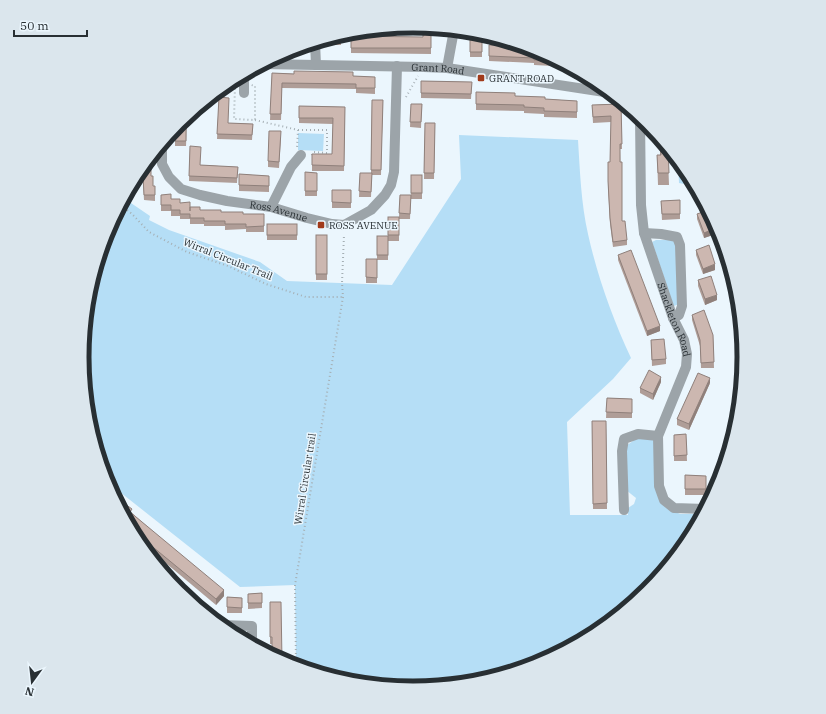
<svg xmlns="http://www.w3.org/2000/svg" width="826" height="714" viewBox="0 0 826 714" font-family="'IBM Plex Serif',serif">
<rect width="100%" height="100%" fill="#ebf6fd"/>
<!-- green -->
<g fill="#b5def6">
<polygon points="298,133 324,134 323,151 298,150"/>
<path d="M459,135L578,140C580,171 581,203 588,234C597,275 613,320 631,358L613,379L567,422L570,515H628V508L634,504L636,498L626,490V446L637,438L654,439L665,507L680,514H703L688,541L647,591L614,619L604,616V626L597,632L539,663L477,682L413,688L348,682L296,666L295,585L240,587L106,481L88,421L82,357L88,292L107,230L128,192V201L150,216L149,220L169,230L260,262L287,281L392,285L461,179Z"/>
<polygon points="678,161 688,173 695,186 679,183"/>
<polygon points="656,240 674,240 676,246 679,304 674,306 672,301 652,242"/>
</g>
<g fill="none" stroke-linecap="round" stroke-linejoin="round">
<!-- path -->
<g stroke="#a5afb4" stroke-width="2" stroke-dasharray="1 3" stroke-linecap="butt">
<polyline points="575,79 575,70"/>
<polygon points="244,83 255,86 255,120 234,119 235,86"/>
<polyline points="406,97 418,76"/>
<polyline points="255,120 298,130 297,148"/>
<polyline points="298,130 327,130 327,153 314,152 311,156"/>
<polyline points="121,205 132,214 149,232 187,252 228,266 266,284 306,297 343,297"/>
<polyline points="296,666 295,585 343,297 342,283 344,235"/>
</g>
<!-- minor -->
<g stroke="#9ca4a9" stroke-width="10">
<polyline points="315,42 316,65"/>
<path id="s1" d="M262,64L424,67L447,68L611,93"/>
<polyline points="447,68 454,30"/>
<polyline points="244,93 244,74"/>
<path id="s2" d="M640,117L641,205L644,233L673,318L684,340L687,354L686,367L658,436L659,486L664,500L674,508L705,509"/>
<path id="s3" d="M162,144V164L169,177L181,189L200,195L227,201L271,207L307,218L332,224L344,225L371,210L385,195L391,185L394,172L397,66"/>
<polyline points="271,207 291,167 301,155"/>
<polyline points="644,233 661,234 677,237 680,245 682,306 679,315 673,318"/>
<polyline points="624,510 622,451 624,439 638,434 658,436"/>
<polyline points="220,625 252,626 252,645"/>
</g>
</g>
<!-- wall -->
<g fill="#af9d97">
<polygon points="423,27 434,28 434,29 431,29 431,54 351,53 351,36 423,37"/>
<polygon points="470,32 482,34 482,57 470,57"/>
<polygon points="341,35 341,45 330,45 330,38"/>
<polygon points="489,45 553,58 553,66 534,65 534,63 489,61"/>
<polygon points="272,73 375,77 375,94 356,93 356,89 282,88 281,120 270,120"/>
<polygon points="421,81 472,82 471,99 421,98"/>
<polygon points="476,92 545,99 577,101 577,118 544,117 544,114 524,113 524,111 476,110"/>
<polygon points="219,97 228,123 253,124 252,140 217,139"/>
<polygon points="372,100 383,100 381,175 372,175 371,197 359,197 360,173 371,173"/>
<polygon points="411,104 422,104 421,128 410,127"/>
<polygon points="621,104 622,149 620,149 622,221 627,240 627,245 613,247 610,224 608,187 610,162 611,122 593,123 592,105"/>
<polygon points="299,106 345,107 344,171 312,171 312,154 332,154 333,124 299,123"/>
<polygon points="187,117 186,146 175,146 175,128"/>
<polygon points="425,123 435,123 434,179 424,179"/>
<polygon points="281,137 279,168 268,167 268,161"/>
<polygon points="660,138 672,153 672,158 668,158 669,185 658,185 657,155 660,155"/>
<polygon points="190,146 200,165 238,167 237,183 189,181"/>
<polygon points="149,166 153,186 155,186 155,201 144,200 143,181 141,181 141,169"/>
<polygon points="305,172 317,173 317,196 305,196"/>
<polygon points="239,174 269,176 269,192 239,191"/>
<rect x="411" y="175" width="11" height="24"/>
<rect x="332" y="190" width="19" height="18"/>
<polygon points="161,195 180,203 190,211 200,210 243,214 264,214 264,232 246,232 246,229 225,230 225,226 204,226 204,224 190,224 190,219 180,219 180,216 171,216 171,211 161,211"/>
<polygon points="400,195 411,195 410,219 399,219 399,241 388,241 388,260 377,260 377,283 366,283 366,259 377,259 377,236 388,236 388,217 399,217"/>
<polygon points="680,200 680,219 662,220 661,201"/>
<polygon points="697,214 716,234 704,238 697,219"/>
<rect x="267" y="224" width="30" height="16"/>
<rect x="316" y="235" width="11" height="45"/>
<polygon points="696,250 715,270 703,274 696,255"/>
<polygon points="618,255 660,331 647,336 618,260"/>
<polygon points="698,280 717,300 705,305 698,286"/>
<polygon points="692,315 713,335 714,368 701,368 700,346 692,320"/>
<polygon points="651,340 666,359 666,364 652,366"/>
<polygon points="661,382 653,400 640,393 640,388"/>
<polygon points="710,383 689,430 677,425 677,419"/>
<polygon points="607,398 632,399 632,418 606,418"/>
<polygon points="592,421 606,421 607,509 593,509"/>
<polygon points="686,434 687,461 674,461 674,435"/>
<polygon points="685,475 706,476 706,495 685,495"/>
<polygon points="121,509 132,513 224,596 216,605 137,539"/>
<polygon points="262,593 262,608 248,609 248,594"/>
<polygon points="227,597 242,598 242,613 227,613"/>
<polygon points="270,602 272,644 270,644"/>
</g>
<!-- shaded-wall -->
<g fill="#8f807b">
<polygon points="716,228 716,234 704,238 704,233"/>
<polygon points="715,264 715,270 703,274 703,269"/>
<polygon points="717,295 717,300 705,305 705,299"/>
<polygon points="660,326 660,331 647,336 647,331"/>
<polygon points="661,377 661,382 653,400 653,394"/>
<polygon points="710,378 710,383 689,430 689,424"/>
<polygon points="224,590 224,596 216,605 216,599"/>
</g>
<!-- building -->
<g fill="#ccb7b0" stroke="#8f807b">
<polygon points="423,27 431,28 431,48 351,48 351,36 423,37"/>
<polygon points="470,32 478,32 482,34 482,52 470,52"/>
<polygon points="341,35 341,39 330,39 330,38"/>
<polygon points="489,45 522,46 540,51 553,58 553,60 534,60 534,58 489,56"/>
<polygon points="294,71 353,72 353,76 375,77 375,88 356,88 356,84 282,83 281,114 270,114 272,73 294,74"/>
<polygon points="421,81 472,82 471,94 421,93"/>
<polygon points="476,92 515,93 515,96 545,97 545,99 577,101 577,112 544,111 544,108 524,107 524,105 476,104"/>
<polygon points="219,97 229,98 228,123 253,124 252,135 217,134"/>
<polygon points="372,100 383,100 381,170 371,170"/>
<polygon points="411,104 422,104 421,122 410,122"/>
<polygon points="621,104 622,144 620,144 620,162 622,162 622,221 625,221 627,240 613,242 610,218 608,181 608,162 610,162 611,116 593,117 592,105"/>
<polygon points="299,106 345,107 344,166 312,165 312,154 332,154 333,118 299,118"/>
<polygon points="186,117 186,141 175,141 175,128 179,123"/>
<polygon points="425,123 435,123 434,173 424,173"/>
<polygon points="269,131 281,131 279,162 268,161"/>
<polygon points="660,139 668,149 669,173 658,173 657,155 661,155"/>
<polygon points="190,146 201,147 200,165 238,167 237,178 189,176"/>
<polygon points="149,159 149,166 151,166 151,176 153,176 153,186 155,186 155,195 144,195 143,176 141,176 141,169"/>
<polygon points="305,172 317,173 317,191 305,191"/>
<polygon points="360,173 372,173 371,192 359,191"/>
<polygon points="239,174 269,176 269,186 239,185"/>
<rect x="411" y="175" width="11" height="18"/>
<polygon points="332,190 351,190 351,203 332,202"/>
<polygon points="171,194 171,199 180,199 180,203 190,202 190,211 190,207 200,207 200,210 221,210 221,212 243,212 243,214 264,214 264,226 246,227 246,224 225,224 225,221 204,221 204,218 190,218 190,214 180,214 180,210 171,210 171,205 161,205 161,195"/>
<polygon points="400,195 411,195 410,214 399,213"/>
<polygon points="680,200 680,214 662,214 661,201"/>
<polygon points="708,210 714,221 716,228 704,233 697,214"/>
<rect x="388" y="217" width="11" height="18"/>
<rect x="267" y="224" width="30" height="11"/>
<rect x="316" y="235" width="11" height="39"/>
<rect x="377" y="236" width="11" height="19"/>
<polygon points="709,245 715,264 703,269 696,250"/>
<polygon points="631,250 660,326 647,331 618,255"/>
<polygon points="366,259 377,259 377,278 366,277"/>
<polygon points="711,276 717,295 705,299 698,280"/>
<polygon points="704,310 713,335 714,362 701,363 700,340 692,315"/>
<polygon points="664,339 666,359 652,360 651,340"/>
<polygon points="649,370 661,377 653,394 640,388"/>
<polygon points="698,373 710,378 689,424 677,419"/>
<polygon points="607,398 632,399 632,413 606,412"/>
<polygon points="739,407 738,422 733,435 733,429"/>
<polygon points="592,421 606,421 607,503 593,504"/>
<polygon points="686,434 687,455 674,456 674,435"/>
<polygon points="685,475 706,476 706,489 685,489"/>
<polygon points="125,504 132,509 130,512 224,590 216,599 131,529 121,509"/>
<polygon points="262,593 262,603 248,603 248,594"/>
<polygon points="227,597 242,598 242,608 227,607"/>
<polygon points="270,602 281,602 282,661 272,655 272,637 270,637"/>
</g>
<!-- markers -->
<g fill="#a13a1a" stroke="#ebf6fd" stroke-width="1.5">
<rect x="477" y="74" width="8" height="8" rx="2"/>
<rect x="317" y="221" width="8" height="8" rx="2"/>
</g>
<g text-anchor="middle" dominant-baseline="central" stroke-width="3" stroke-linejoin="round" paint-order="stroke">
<!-- street labels -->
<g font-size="10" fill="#282f33" stroke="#ebf6fd">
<text stroke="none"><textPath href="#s1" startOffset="176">Grant Road</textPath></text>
<text stroke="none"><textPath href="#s3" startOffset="152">Ross Avenue</textPath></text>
<text transform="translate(228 259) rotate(22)">Wirral Circular Trail</text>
<text stroke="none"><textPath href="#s2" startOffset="208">Shackleton Road</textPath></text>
<text transform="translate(305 479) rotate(-81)">Wirral Circular trail</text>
</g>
<!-- poi labels -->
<g font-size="10" fill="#282f33" stroke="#ebf6fd" text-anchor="start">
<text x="489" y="78">GRANT ROAD</text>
<text x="329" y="225">ROSS AVENUE</text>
</g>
</g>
<!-- crop -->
<path d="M0 0H826V714H0ZM89 357a324 324 0 1 1 648 0a324 324 0 1 1-648 0Z" fill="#dbe6ed" fill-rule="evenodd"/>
<path fill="none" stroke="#282f33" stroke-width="5" d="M89 357a324 324 0 1 1 648 0a324 324 0 1 1-648 0Z"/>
<!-- north arrow -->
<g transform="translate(32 682) rotate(195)" stroke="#ebf6fd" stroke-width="3" paint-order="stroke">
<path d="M0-3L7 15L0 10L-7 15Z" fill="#282f33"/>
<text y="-6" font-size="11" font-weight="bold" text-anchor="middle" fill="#282f33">N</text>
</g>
<!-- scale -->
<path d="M14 30v6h73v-6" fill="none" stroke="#282f33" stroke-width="2"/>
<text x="20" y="30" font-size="12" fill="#282f33" stroke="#ebf6fd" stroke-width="3" paint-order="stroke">50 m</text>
</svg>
